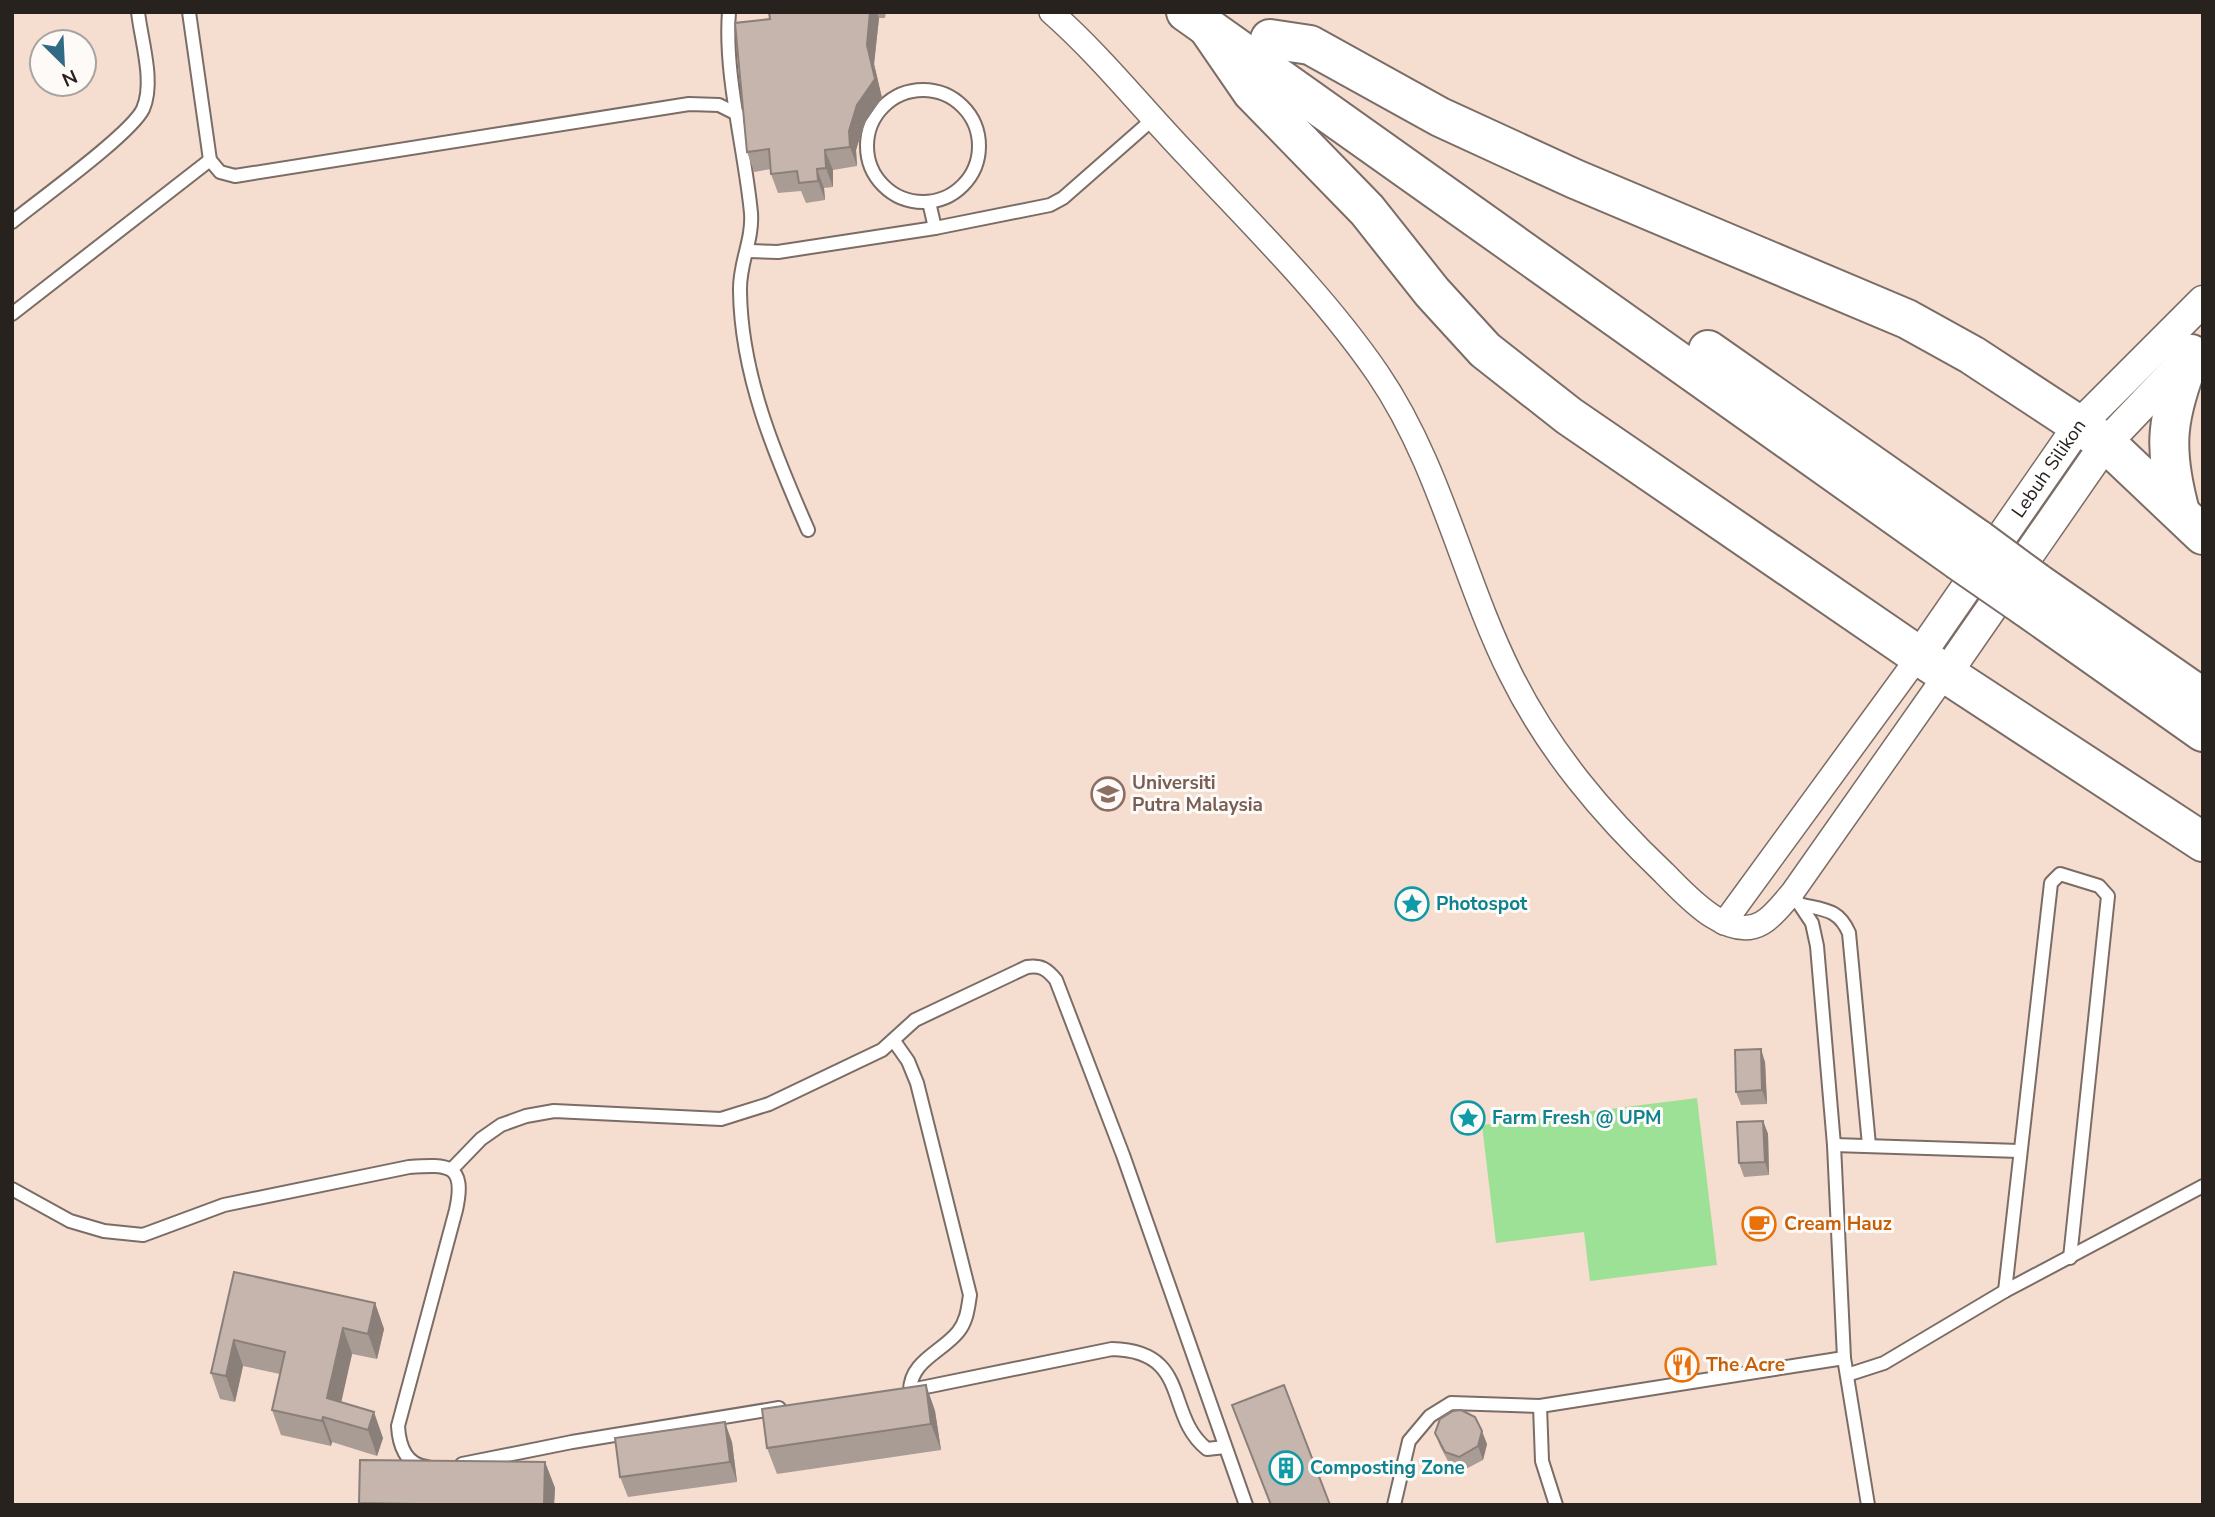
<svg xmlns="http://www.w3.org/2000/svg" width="2215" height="1517" viewBox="0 0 2215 1517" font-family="'Nunito Sans',sans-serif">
<rect width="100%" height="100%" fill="#faeae1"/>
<!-- built -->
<path fill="#f5ddd0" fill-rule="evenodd" d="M12,12H2203V1505H12ZM42,42H84V84H42Z"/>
<!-- green -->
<polygon fill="#9ce196" points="1697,1098 1717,1265 1590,1281 1584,1232 1496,1243 1482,1125"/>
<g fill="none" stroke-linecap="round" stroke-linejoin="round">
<defs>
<g id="service">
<polyline points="189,12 210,160 220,172 235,176 689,104 719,105 739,115"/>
<path d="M729,12C724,75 745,149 751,213C753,241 739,263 740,291C741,375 775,455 808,530"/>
<circle cx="923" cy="146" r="56"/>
<polyline points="929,202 935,228"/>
<path d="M12,222C39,200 131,134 143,109C155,82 141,40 138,12"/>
<polyline points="749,251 778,252 935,228 1050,205 1063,198 1153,119"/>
<polyline points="12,314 210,160"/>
<polyline points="1792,893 1812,923 1817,946 1834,1145 1844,1358 1868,1505"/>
<path d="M1803,905C1826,910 1839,910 1849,933L1869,1145"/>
<path d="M894,1041L908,1061L917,1083L970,1295C968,1308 967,1321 958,1332C942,1352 910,1361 910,1391"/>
<polyline points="1834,1145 2019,1151"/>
<path d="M452,1169L481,1139L501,1125L526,1116L554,1111L721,1119L769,1104L882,1050L915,1020L1027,967C1041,965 1047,969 1056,980L1123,1155L1246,1505"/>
<path d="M12,1189L70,1221L104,1231L143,1235L224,1205L409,1167C449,1164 466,1164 456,1210L398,1426C399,1444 405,1465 427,1467"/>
<polyline points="2005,1291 2051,883 2060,874 2099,886 2108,896 2070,1258"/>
<polyline points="1847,1375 1884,1363 2005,1291 2203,1186"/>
<path d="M911,1390L1112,1349C1192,1351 1164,1415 1207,1449L1225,1447"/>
<polyline points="1540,1406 1542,1461 1556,1505"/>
<polyline points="462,1464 572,1442 779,1408"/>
<polyline points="1394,1505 1409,1441 1430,1416 1451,1403 1540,1406 1844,1358"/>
</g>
<g id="minor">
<path d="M1051,12C1100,55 1142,108 1187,155C1253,226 1323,294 1378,374C1440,465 1462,576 1510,673C1548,750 1602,814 1664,873C1685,894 1728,943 1762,923C1774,916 1783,903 1792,893L1946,674"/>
<polyline points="1724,923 1919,656"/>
</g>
<g id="tertiary">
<path id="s1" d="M1919,656L2079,425L2203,301"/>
<polyline points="1946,674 2106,443 2187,358"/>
</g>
<g id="motorway">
<polyline points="1186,12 1958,560"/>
<polyline points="1208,28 1252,92 1367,210 1432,292 1485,350 1569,416 1919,656 2203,842"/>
<polyline points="1270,39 1310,45 1440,117 1575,179 1907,319 1972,355 2106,443 2203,535"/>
<polyline points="1708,350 1979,540"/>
<path d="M2180,512C2162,445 2167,418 2191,354"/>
<polyline points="2036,582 2203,698"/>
<polyline points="2026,607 2203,732"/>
</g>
</defs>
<!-- service casing -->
<use href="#service" stroke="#7b6d66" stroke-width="16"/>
<!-- minor casing -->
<use href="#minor" stroke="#7b6d66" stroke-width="26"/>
<!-- tertiary casing -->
<use href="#tertiary" stroke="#7b6d66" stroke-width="33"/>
<!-- motorway casing -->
<use href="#motorway" stroke="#7b6d66" stroke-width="42"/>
<!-- service -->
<use href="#service" stroke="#fff" stroke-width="12"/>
<!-- minor -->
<use href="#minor" stroke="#fff" stroke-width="23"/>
<!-- tertiary -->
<use href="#tertiary" stroke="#fff" stroke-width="30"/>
<!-- motorway -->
<use href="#motorway" stroke="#fff" stroke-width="38"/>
<defs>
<g id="motorway-bridge">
<polyline points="1979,540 2036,582"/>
<polyline points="1958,560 2026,607"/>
</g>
</defs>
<!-- motorway-bridge casing -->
<use href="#motorway-bridge" stroke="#7b6d66" stroke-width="42" stroke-linecap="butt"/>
<!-- motorway-bridge -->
<use href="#motorway-bridge" stroke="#fff" stroke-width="38"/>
</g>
<!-- wall -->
<g fill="#a99c95">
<polygon points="769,12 886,12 885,18 879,18 874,64 882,98 864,124 856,150 857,166 833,170 833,187 824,188 825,200 806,203 801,191 778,193 771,174 771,169 754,172 747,152 770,19"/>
<polygon points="1765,1062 1767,1104 1741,1105 1736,1092"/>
<polygon points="1763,1121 1768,1134 1769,1175 1744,1177 1739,1163"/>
<polygon points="234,1272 375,1303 384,1329 377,1359 352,1354 341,1402 383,1438 377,1456 332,1442 331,1446 281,1435 272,1410 280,1374 243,1366 235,1402 220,1399 211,1373"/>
<polygon points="926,1385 935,1411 941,1450 777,1474 767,1448"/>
<polygon points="1435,1433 1487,1444 1483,1460 1464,1470 1450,1465 1440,1446"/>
<polygon points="732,1442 737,1482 628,1497 620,1477"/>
<polygon points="545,1462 555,1488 554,1505 360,1505 359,1503"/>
</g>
<!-- shaded-wall -->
<g fill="#8a7f79">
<polygon points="870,12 877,12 879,18 874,64 882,98 864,124 856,150 857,166 850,147 849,131"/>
<polygon points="825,150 833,170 833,187 826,168"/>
<polygon points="817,169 824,188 825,200 818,181"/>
<polygon points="1761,1049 1765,1062 1767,1104 1762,1090"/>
<polygon points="1763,1121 1768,1134 1769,1175 1765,1162"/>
<polygon points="375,1303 384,1329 377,1359 368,1334"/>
<polygon points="343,1328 352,1354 337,1421 327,1398"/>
<polygon points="234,1340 243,1366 235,1402 226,1376"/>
<polygon points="926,1385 935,1411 941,1450 931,1424"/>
<polygon points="374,1412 383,1438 377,1456 368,1430"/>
<polygon points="323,1417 332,1442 331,1446 322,1421"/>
<polygon points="725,1422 732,1442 737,1482 730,1462"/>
<polygon points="1482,1431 1487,1444 1483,1460 1478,1446"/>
<polygon points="545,1462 555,1488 554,1505 544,1505"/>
</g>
<!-- building -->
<g fill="#c5b5ad" stroke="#8a7f79" stroke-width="2">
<polygon points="769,12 870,12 867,45 875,79 857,105 849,131 850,147 825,150 826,168 817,169 818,181 799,183 797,171 771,174 769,149 747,152 735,23 770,19"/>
<polygon points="1761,1049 1762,1090 1736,1092 1735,1050"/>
<polygon points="1763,1121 1765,1162 1739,1163 1737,1122"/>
<polygon points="234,1272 375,1303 368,1334 343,1328 327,1398 374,1412 368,1430 323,1417 322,1421 272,1410 285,1352 234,1340 226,1376 211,1373"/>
<polygon points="926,1385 931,1424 767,1448 762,1409"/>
<polygon points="1284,1385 1330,1505 1271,1505 1232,1405"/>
<polygon points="1461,1410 1475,1417 1482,1431 1478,1446 1459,1457 1445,1452 1435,1433 1440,1419 1453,1411"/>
<polygon points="725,1422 730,1462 620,1477 615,1438"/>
<polygon points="360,1460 545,1462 544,1505 417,1505 417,1504 359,1503"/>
</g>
<!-- icons -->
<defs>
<symbol id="university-ring" viewBox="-11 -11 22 22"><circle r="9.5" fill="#fdfaf8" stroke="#8d6e63" stroke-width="1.5"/><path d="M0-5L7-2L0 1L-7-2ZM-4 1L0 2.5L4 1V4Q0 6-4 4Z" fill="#8d6e63"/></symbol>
<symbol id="sight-ring" viewBox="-11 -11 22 22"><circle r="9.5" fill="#fdfaf8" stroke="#0f9aa8" stroke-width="1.5"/><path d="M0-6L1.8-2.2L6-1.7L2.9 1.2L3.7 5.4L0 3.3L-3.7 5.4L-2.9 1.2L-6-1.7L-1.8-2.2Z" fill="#0f9aa8"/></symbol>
<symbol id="cafe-ring" viewBox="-11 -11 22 22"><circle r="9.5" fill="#fdfaf8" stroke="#e8710a" stroke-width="1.5"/><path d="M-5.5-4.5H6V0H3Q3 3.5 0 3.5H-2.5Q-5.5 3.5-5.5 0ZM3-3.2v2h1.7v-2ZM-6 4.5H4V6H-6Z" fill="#e8710a"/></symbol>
<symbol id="restaurant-ring" viewBox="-11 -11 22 22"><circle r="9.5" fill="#fdfaf8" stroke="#e8710a" stroke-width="1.5"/><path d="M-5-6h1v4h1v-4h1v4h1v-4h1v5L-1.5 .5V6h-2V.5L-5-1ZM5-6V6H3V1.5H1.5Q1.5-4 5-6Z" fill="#e8710a"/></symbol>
<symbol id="building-ring" viewBox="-11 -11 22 22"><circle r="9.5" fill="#fdfaf8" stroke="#0f9aa8" stroke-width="1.5"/><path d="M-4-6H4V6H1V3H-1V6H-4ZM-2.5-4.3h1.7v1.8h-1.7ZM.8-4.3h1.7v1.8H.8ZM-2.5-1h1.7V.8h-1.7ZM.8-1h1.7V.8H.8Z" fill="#0f9aa8"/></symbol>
</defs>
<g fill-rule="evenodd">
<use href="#university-ring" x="1089" y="775" width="38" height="38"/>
<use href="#sight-ring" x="1393" y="885" width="38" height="38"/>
<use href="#sight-ring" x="1449" y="1099" width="38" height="38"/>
<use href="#cafe-ring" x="1740" y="1205" width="38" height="38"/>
<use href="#restaurant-ring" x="1663" y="1346" width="38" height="38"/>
<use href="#building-ring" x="1267" y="1449" width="38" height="38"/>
</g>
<g text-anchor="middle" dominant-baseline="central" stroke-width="6" stroke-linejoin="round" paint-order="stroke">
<!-- street labels -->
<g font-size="19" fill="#28221f" stroke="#fdfaf8">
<text stroke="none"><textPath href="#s1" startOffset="228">Lebuh Silikon</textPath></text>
</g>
<!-- education labels -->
<g font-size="19" font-weight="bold" fill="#785e54" stroke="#fdfaf8" text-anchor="start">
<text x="1132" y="783">Universiti<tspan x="1132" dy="22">Putra Malaysia</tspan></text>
</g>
<!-- culture labels -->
<g font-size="19" font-weight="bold" fill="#0d838f" stroke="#fdfaf8" text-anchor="start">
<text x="1436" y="904">Photospot</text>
<text x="1492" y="1118">Farm Fresh @ UPM</text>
<text x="1310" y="1468">Composting Zone</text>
</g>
<!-- food labels -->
<g font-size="19" font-weight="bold" fill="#c56008" stroke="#fdfaf8" text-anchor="start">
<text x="1784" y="1224">Cream Hauz</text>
<text x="1706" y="1365">The Acre</text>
</g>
</g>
<!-- border -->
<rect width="2215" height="1517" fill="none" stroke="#28221f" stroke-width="28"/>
<!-- north arrow -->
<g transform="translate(63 63) rotate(156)"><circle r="33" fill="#fdfaf8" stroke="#a8a4a1" stroke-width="2"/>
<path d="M0-5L12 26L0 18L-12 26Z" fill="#316a84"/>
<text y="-10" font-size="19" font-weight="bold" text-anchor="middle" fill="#28221f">N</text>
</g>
</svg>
